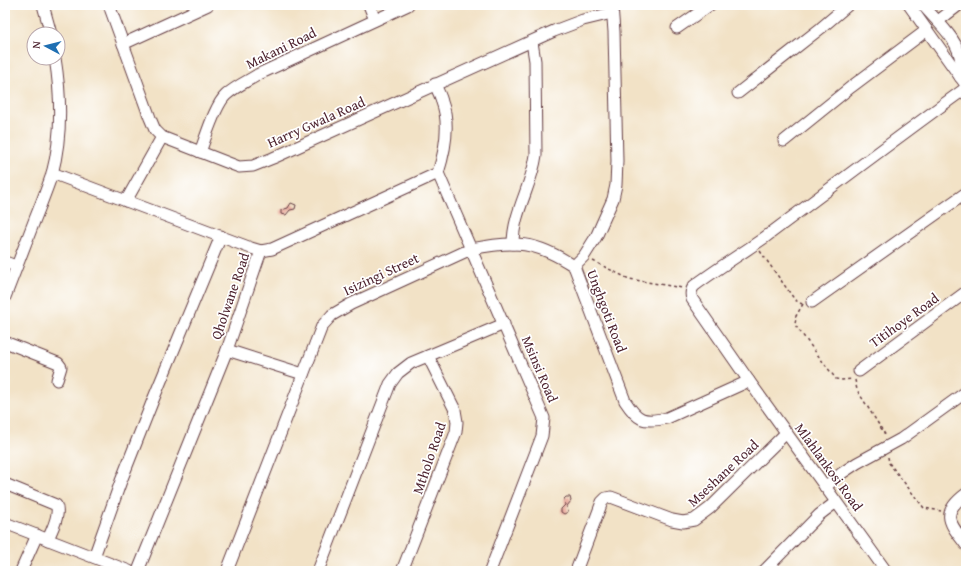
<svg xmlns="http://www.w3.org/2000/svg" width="971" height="576" viewBox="0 0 971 576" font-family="'Gentium Book Plus',serif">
<rect width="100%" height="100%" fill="#fff"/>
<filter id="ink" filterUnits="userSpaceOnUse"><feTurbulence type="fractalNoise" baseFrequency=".025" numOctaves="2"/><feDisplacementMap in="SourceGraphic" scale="8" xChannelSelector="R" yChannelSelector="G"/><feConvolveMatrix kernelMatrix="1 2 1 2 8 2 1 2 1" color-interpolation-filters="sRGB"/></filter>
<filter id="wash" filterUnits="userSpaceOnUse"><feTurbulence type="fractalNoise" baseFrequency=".012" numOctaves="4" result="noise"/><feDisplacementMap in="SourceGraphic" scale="16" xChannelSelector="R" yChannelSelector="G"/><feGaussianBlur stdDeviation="0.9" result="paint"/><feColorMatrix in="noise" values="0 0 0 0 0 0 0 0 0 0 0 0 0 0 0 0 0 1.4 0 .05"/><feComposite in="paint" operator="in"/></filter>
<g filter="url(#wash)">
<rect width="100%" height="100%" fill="#f2e2c6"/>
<g id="blocks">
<!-- building -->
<g fill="#e9a799">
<polygon points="291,203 296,205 295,209 290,210 286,215 281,214 281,210 288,208"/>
<polygon points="566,497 570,497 571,501 567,506 568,512 564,514 561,512 561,509 565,505 564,499"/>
</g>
</g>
</g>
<g filter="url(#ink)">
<use href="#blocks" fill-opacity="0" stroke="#633c42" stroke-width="1"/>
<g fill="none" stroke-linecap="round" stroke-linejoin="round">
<defs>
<g id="minor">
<polyline points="43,5 51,34"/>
<polyline points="109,5 150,118 155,130 162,137 239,167 253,166 273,158 554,31 583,20 612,13"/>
<polyline points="369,5 375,20"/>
<polyline points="909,5 966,85"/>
<path d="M923,5C936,21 959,39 961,62C961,67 960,72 960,77"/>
<polyline points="938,21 959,5"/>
<polyline points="677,28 710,5"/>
<polyline points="123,44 208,5"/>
<polyline points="738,93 821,28 848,5"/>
<polyline points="784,141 851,87 927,30"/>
<path d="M200,152C206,137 215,105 226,95C236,86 248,81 259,74L408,5"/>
<path d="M52,173L251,248L261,251L272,249L438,173C445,151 450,123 442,102C441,96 437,90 435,84"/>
<polyline points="438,173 544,418 542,436 490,571"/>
<polyline points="126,201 162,137"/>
<path d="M513,244C513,212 532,186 536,155L535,61L532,42"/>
<polyline points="5,262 16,266"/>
<path d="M574,266L625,401C638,421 643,423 667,418L749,381"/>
<polyline points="574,266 584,256 596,237 613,199 616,185 617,161 614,32 612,5"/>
<path d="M5,297C15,271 25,245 35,219C41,204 47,189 52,174C62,137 61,95 55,58"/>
<polyline points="812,302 966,193"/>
<polyline points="5,342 58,363 61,367 57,380"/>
<polyline points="227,350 303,374"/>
<polyline points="859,371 966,292"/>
<path d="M5,484L56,505C61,515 51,530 48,540"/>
<polyline points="825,487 842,473 857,463 901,439 966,392"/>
<path d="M966,494C939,514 950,523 966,545"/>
<polyline points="5,523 129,571"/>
<polyline points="94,557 121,481 153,400 221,236"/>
<polyline points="21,571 37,535"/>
<polyline points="138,571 227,350 261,251"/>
<path d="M227,571L322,326L332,315L351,304L471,249C515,240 536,241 574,266"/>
<polyline points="318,571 390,384 398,373 411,363 504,324"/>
<polyline points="402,571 456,432 457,422 455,410 428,356"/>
<polyline points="576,571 602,502 606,498 611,497 672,520 683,522 694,520 710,508 786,433"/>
<polyline points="764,571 819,515 836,502"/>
<path d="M886,571L749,381L692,299C690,293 691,290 694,286C717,269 741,254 764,238C831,188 898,137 966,88"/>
</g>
</defs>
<!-- minor casing -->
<use href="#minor" stroke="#633c42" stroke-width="13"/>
<!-- path -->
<g stroke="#633c42" stroke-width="1.5" stroke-dasharray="3 3" stroke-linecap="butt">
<polyline points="748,5 750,5"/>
<polyline points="760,251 795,300 802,304"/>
<polyline points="593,261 629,279 682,288"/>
<polyline points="803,304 796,316 795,325 836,379 842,380 853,379"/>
<polyline points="855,380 857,390 886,436"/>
<polyline points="888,457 889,463 924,508 941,511"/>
</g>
<!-- minor -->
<use href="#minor" stroke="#fff" stroke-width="11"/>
</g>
</g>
<g text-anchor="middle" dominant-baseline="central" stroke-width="3.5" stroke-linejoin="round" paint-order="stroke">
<!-- street labels -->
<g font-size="14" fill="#4a1f2b" stroke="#fff">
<text transform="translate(281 48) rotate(-26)">Makani Road</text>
<text transform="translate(316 122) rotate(-24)">Harry Gwala Road</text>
<text transform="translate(381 274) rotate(-25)">Isizingi Street</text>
<text transform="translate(230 296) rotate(-71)">Qholwane Road</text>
<text transform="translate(607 311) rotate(69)">Unghgoti Road</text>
<text transform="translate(904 320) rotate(-36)">Titihoye Road</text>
<text transform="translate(540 369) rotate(67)">Msinsi Road</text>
<text transform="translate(429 458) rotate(-71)">Mtholo Road</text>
<text transform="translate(829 467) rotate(54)">Mlahlankosi Road</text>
<text transform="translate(723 473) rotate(-43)">Mseshane Road</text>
</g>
</g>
<!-- margin -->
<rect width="971" height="576" fill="none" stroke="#fff" stroke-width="20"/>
<!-- north arrow -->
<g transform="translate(46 46) rotate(277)"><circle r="19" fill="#ffffff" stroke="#b7a5aa"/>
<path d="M0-3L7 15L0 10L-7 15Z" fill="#1f6fb2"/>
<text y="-6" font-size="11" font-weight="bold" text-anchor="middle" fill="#4a1f2b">N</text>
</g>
</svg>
